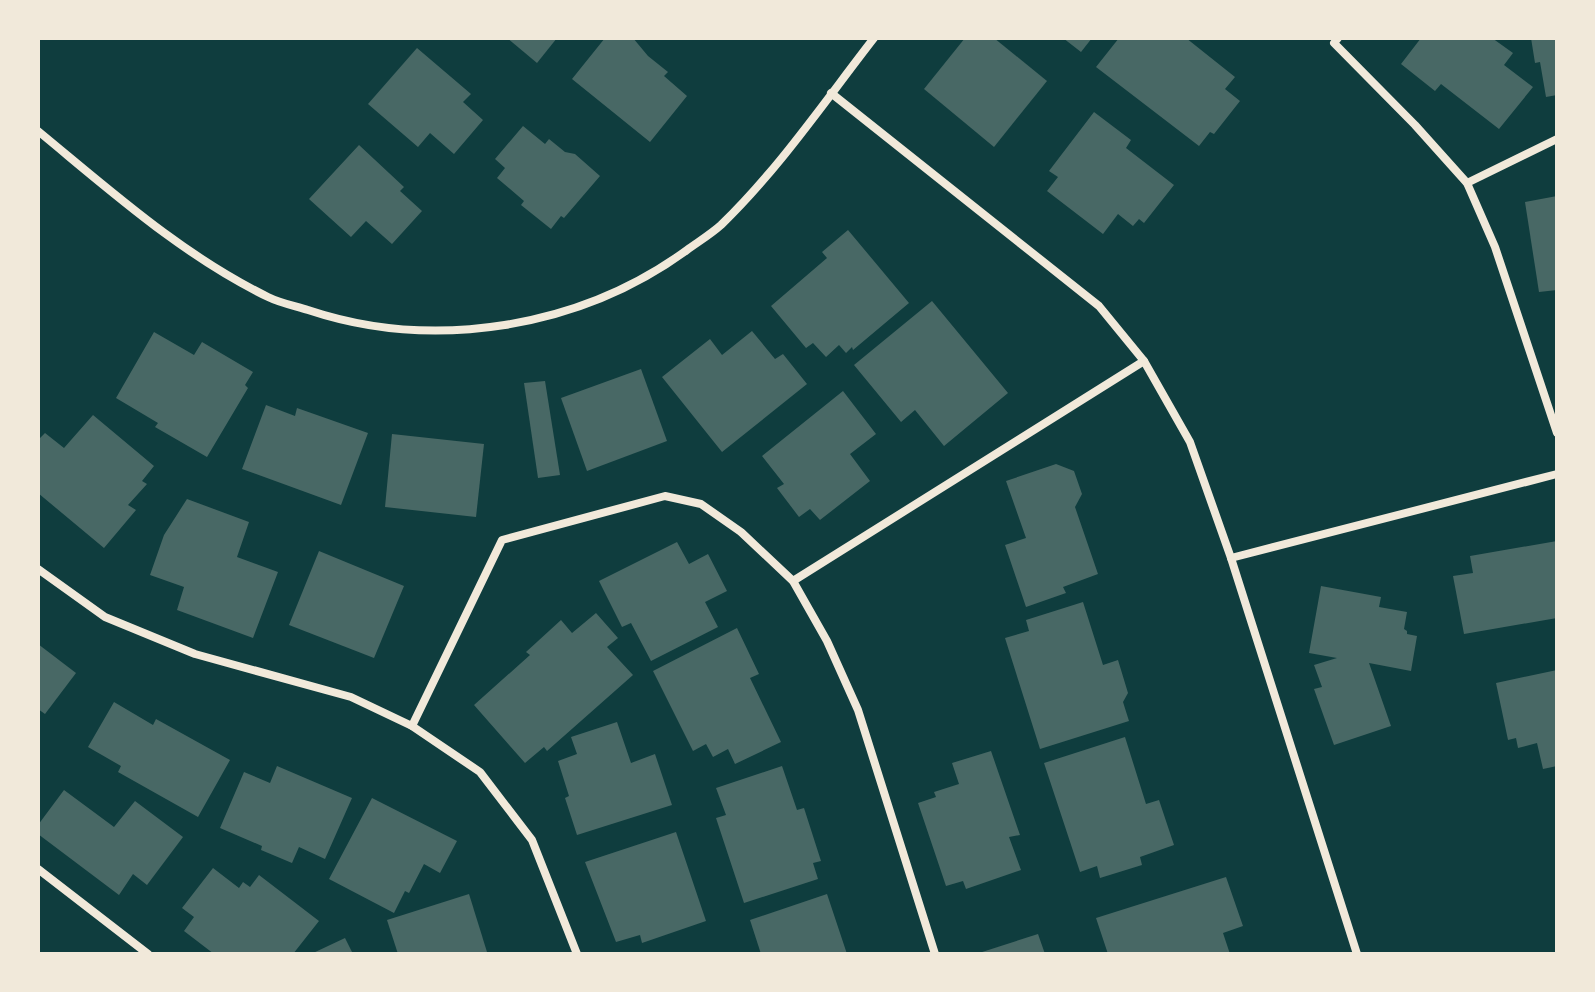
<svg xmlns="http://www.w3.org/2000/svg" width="1595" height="992" viewBox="0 0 1595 992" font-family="'IBM Plex Serif',serif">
<rect width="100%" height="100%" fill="#0f3d3e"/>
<!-- building -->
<g fill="#486865">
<polygon points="507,38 557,38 537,63"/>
<polygon points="605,38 633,38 648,56 668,72 664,76 687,96 650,142 572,79"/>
<polygon points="965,38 994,38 1047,81 994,147 924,89"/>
<polygon points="1063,38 1092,38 1081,52"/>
<polygon points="1119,38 1186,38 1235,77 1225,89 1240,101 1214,134 1210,132 1199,146 1096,67"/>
<polygon points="1421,38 1492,38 1513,53 1504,65 1533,87 1499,129 1441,84 1435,91 1401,64"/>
<polygon points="1531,38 1557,38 1557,95 1546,97 1540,62 1535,63"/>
<polygon points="417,48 471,94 463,102 483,120 454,154 430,133 418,147 368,104"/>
<polygon points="1094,112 1131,140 1126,148 1174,185 1144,223 1139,219 1133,226 1118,214 1103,234 1047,191 1058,177 1049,171"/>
<polygon points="523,126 545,144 549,139 565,152 575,154 600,176 564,218 561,216 551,229 521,205 524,201 497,178 505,168 495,159"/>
<polygon points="359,145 404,187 400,191 422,211 392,244 366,221 351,237 309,199"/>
<polygon points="1557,196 1557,290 1539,292 1525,202"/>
<polygon points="848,230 909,303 853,350 852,347 846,353 839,345 826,357 813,343 806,348 771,306 827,258 822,252"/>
<polygon points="932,301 1008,393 944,446 915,410 901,422 854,365"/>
<polygon points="752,331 775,359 783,354 807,384 722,452 662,377 710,339 722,355"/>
<polygon points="154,332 194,355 202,342 253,372 245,385 248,388 207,457 155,427 158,423 116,398"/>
<polygon points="641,369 667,441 587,471 561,398"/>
<polygon points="545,381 560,475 538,478 524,383"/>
<polygon points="843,391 876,434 850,454 870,481 820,520 810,509 799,517 777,488 784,484 762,456"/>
<polygon points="266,405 295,416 297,408 368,433 341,505 242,469"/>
<polygon points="93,415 154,466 142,481 147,484 128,505 136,510 104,548 38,493 38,440 45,433 64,448"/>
<polygon points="392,434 484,444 476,517 385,507"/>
<polygon points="1056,464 1074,471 1082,494 1075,507 1098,574 1063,587 1066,593 1026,607 1005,545 1026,538 1006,481"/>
<polygon points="187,499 249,522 237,557 278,572 253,638 177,610 184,587 150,575 164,535"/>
<polygon points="1557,541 1557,618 1464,634 1453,576 1473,573 1470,556"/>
<polygon points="677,542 689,564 708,554 727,591 705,602 718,627 651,661 631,623 622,627 599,581"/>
<polygon points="319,551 404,586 374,658 289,625"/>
<polygon points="1321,586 1381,597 1379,607 1407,612 1404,629 1407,631 1407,634 1417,636 1411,671 1369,663 1391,726 1334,745 1314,689 1322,687 1314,665 1337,658 1309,653"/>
<polygon points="1083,602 1103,665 1118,660 1128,693 1123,702 1129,721 1040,749 1005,638 1029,631 1026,620"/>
<polygon points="596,613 618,638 607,647 633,675 547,751 544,747 525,763 474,705 530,655 526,652 561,620 572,633"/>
<polygon points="737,628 759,674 750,678 781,742 735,764 728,749 713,757 706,744 693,751 653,671"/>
<polygon points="38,644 76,673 45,714 38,709"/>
<polygon points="1557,670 1557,766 1543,769 1537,743 1518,748 1516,738 1508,740 1496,683"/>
<polygon points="114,702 153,725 156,719 230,760 198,817 118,772 121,766 88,747"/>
<polygon points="617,722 631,763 655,754 672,805 577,835 565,798 569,796 558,761 577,754 571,737"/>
<polygon points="1125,737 1146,804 1159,800 1174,845 1140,857 1142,865 1100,878 1097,866 1080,872 1044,763"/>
<polygon points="991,751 1020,835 1009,837 1021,870 966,889 963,881 946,886 918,803 936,797 934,792 959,784 952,763"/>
<polygon points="277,766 352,798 325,859 299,847 292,863 261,850 262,846 220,828 244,772 270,783"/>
<polygon points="782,766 797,810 804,808 821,861 813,863 818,879 744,903 716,818 726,815 716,788"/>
<polygon points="64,790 114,827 135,801 183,837 147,885 133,874 119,895 38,834 38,825"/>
<polygon points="372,798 457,841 440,873 424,864 409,893 405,891 394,913 329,879"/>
<polygon points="676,832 706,921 642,943 640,935 616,942 585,862"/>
<polygon points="213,868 239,888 243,882 250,887 259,875 319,921 293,954 214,954 184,931 194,917 182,908"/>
<polygon points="1226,877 1243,926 1223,933 1230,954 1108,954 1096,918"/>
<polygon points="469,894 487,952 398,954 387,920"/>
<polygon points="827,894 847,954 761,954 750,920"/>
<polygon points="1038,934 1045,954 979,954 979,953"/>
<polygon points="345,938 353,954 311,954"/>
</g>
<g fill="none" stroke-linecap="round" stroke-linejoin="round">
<!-- minor -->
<g stroke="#f1e9da" stroke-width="8">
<polyline points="1338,38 1334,43 1415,125 1467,183 1495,247 1557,433"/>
<polyline points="831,93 1099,306 1144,361 1190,442 1231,558 1357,954"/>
<path d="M38,131C111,191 182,255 268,297C280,303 295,306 308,310C434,352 580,328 687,250C698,242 711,234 721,225C778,170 825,101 874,38"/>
<polyline points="1467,183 1557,139"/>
<polyline points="1231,558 1557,474"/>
<polyline points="38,569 105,617 195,654 351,697 412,726 480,772 532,840 577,954"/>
<polyline points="793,581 1144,361"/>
<polyline points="412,726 502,540 665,496 701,504 741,532 793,581 827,641 858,710 935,954"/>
<polyline points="38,869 148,954"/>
</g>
</g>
<!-- border -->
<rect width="1595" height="992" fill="none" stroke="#f1e9da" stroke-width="80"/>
</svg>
